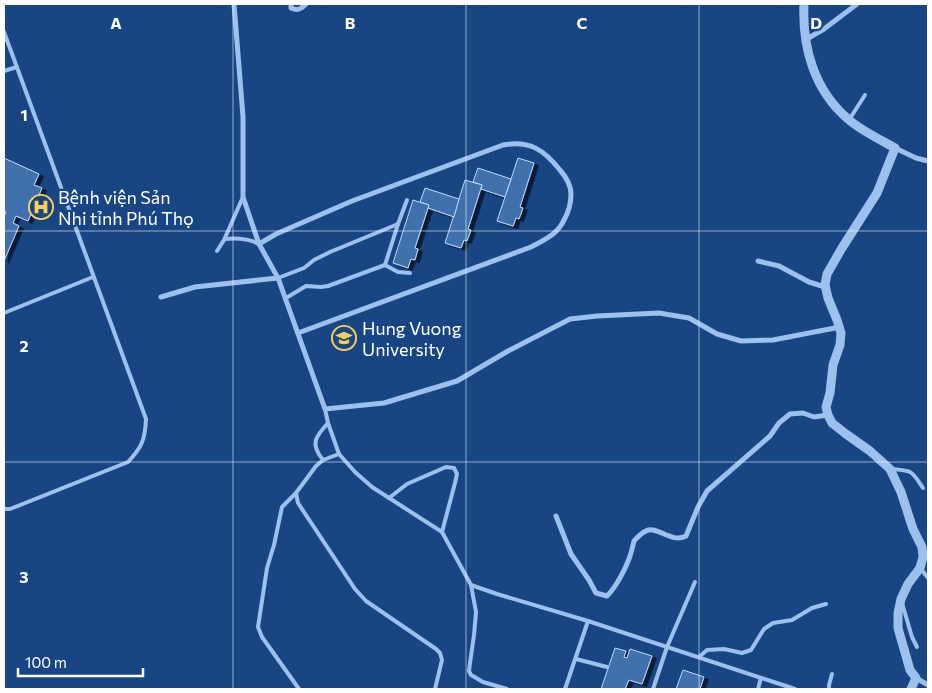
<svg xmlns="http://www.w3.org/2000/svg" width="932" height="693" viewBox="0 0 932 693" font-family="Commissioner,sans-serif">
<defs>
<filter id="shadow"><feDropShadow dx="4.5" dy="2.5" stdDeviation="0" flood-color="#0009"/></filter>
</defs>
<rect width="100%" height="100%" fill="#184684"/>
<!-- building -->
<g fill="#4170ad" stroke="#c2daf9" filter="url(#shadow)">
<polygon points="4,158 39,174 34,185 42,188 28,221 16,216 13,223 19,226 4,261 4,217 6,212 4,211"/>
<polygon points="518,158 534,163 520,207 523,208 519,219 516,218 513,226 497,221"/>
<polygon points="478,168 511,179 505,197 481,189 482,185 473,182"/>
<polygon points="465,180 482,185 468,229 471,230 467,241 464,240 461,248 445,243"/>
<polygon points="425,188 459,199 454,217 428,208 429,205 420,202"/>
<polygon points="413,200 429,205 415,248 418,249 415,260 411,259 408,268 393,263"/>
<polygon points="615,648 626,651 624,657 627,658 630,649 652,656 642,684 629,680 625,689 601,689"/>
<polygon points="683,670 704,677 700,689 676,689"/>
</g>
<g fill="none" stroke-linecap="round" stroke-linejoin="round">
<!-- service -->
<g stroke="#9dc0ec" stroke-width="4">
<path d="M4,32L146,419C145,440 142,447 128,462L10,509H4"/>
<polyline points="4,71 17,67"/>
<polyline points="849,120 865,95"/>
<path d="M225,239C236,238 248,238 259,244"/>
<polyline points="217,251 224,240 243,197"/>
<polyline points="385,265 398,224"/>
<polyline points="278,278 304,268 314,260 330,252 398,224 407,200"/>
<polyline points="286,298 306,286 321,287 328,286 385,265 398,272 410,273"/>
<polyline points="4,313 93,277"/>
<polyline points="325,409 328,423 339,454 355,472 372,487 442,532 471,585 497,594 588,621 795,689"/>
<polyline points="339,454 323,460 316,466 296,493 298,503 355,589 366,601 436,649 440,653 442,660 435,689"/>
<path d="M323,460C310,444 315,437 328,423"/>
<path d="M892,469C913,471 911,470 923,488"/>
<polyline points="296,493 282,507 274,545 267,568 258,627 262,637 299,689"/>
<polyline points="389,498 407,484 446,467 454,468 457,474 455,483 442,532"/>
<polyline points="921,569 928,578"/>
<polyline points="471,585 476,612 474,635 470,663 469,671 471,675 483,682 507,689"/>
<polyline points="902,603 912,637 917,647"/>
<polyline points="699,657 707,650 724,649 742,653 751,650 764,629 773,623 792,620 812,608 826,604"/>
<polyline points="576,659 607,667"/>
<polyline points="565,689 588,621"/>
<polyline points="653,689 667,647 695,582"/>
<polyline points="758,689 761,678"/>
<polyline points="829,689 829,685 832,674"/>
</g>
<!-- minor -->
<g stroke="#9dc0ec" stroke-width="5">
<polyline points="234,4 243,117 243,197 259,244 278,278 325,409 384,403 457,381 508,351 570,319 597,316 659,313 689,318 717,334 741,341 773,340 840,327"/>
<path d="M291,4V8C298,11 301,9 306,4"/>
<polyline points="805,40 824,29 857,4"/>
<polyline points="895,148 916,158 928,161"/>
<path d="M259,244L276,234L352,201L503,145C530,140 544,150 560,170C566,177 571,185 571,194C571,203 568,213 564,220C558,234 544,240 531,247L298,333"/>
<polyline points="758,261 779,266 809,282 825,287"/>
<polyline points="161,297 195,287 278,278"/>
<path d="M556,516L571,554L589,580L596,593L607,596C617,586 627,566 631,553C632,549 633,545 634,541C637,538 642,532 646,531C657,525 671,544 686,536L698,507L707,491L770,436L779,423L790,414L803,413L814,417L828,415"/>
<polyline points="916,678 928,685"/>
</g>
<!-- tertiary -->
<path stroke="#9dc0ec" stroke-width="9" d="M804,4C802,47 814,90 848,119C860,130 881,140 895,148L877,193L842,248L827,274L825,285L828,298L837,320L841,333L840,345L833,365L830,393L826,407L828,415L832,423L846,434L870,451L890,469L901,492L913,529L922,547L923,557L920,568L908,584L901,599L898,613V628L910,670L916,678L911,689"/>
</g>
<!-- grid -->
<path fill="none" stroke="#fff" stroke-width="1" stroke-opacity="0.55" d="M233,4V689M466,4V689M699,4V689M4,231H928M4,462H928"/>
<!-- icons -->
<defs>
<symbol id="hospital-ring" viewBox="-11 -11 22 22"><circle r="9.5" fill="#184684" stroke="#ffd058" stroke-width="1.5"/><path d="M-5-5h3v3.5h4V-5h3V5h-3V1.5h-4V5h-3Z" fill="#ffd058"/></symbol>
<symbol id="university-ring" viewBox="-11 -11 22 22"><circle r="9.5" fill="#184684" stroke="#ffd058" stroke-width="1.5"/><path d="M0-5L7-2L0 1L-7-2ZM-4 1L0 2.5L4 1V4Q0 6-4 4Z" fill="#ffd058"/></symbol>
</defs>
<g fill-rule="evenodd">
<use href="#hospital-ring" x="27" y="193" width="28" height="28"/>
<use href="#university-ring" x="330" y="324" width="28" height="28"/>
</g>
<g text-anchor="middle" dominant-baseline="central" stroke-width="4.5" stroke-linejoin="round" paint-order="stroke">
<!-- poi labels -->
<g font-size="18" fill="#fff" stroke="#184684" text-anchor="start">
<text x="58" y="197">Bệnh viện Sản<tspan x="58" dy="21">Nhi tỉnh Phú Thọ</tspan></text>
<text x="362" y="328">Hung Vuong<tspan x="362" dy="21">University</tspan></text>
</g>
</g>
<g font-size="16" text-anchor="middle" font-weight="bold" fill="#fff" stroke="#184684" stroke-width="4.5" stroke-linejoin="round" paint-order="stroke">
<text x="116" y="29">A</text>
<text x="350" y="29">B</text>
<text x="582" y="29">C</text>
<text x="816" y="29">D</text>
<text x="24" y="121">1</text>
<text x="24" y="352">2</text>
<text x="24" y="583">3</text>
</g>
<!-- border -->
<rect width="932" height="693" fill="none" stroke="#ffffff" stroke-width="10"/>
<!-- scale -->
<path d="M18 668v8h125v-8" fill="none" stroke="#ffffff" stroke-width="2.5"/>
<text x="25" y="668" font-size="15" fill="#ffffff" stroke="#184684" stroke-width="4" paint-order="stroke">100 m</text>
</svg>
